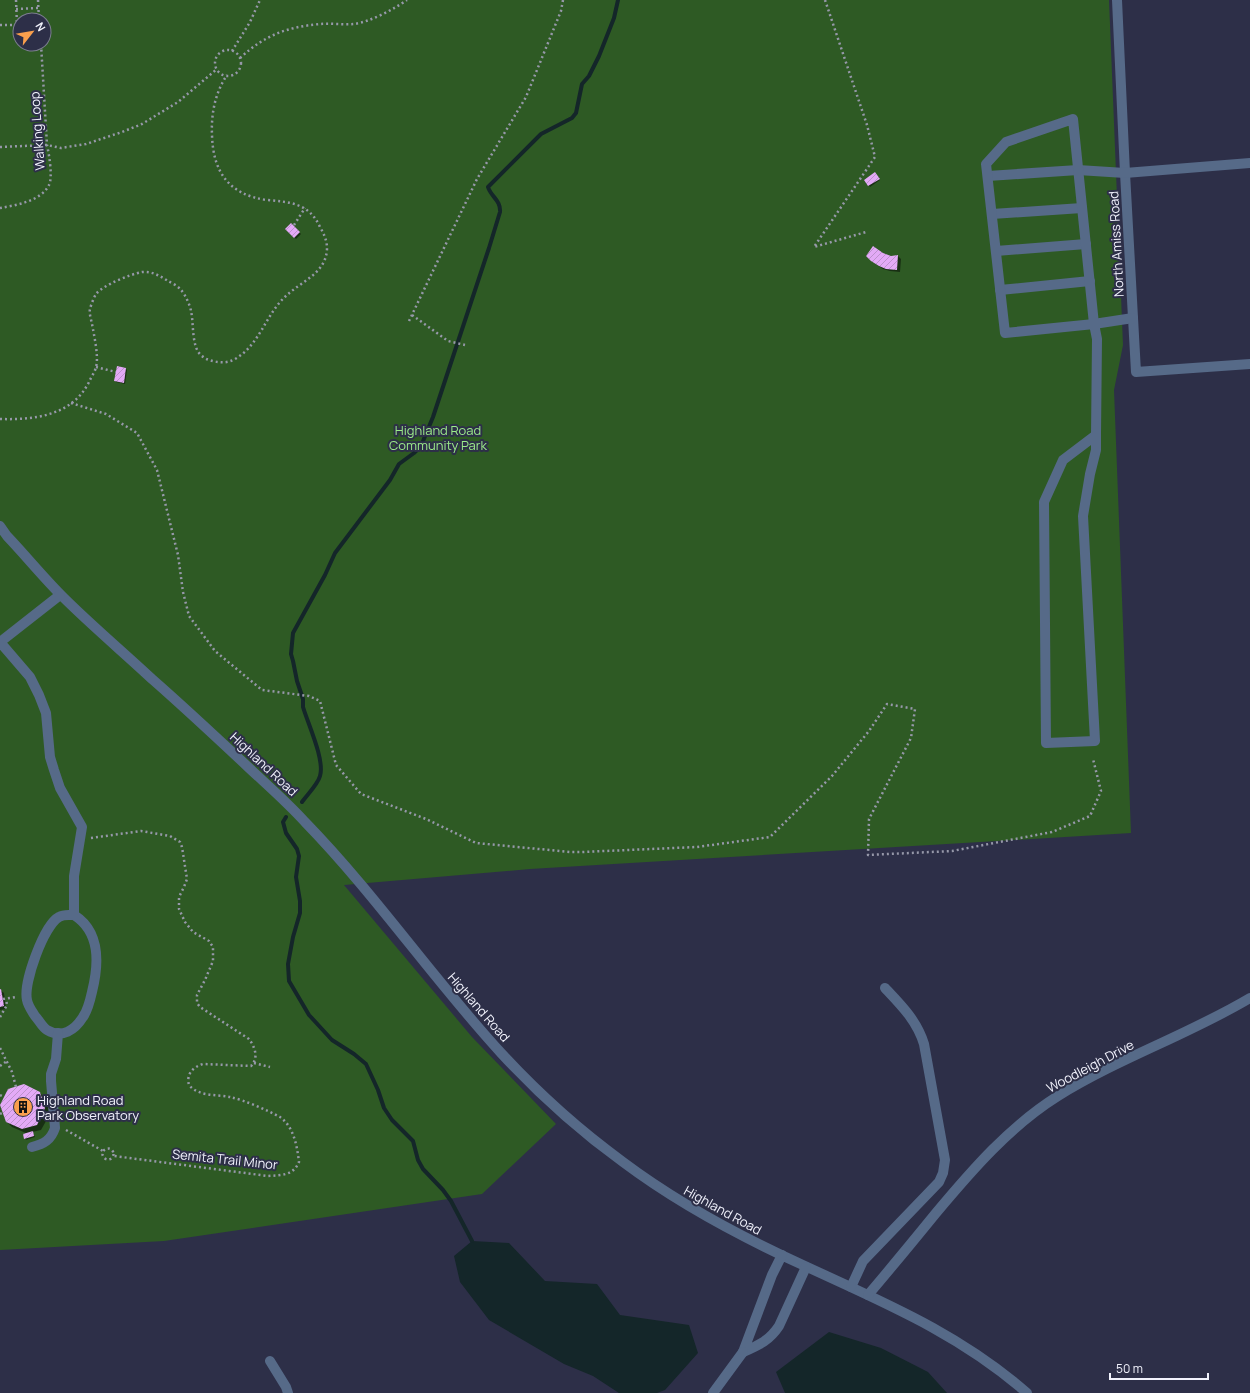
<svg xmlns="http://www.w3.org/2000/svg" width="1250" height="1393" viewBox="0 0 1250 1393" font-family="Manrope,sans-serif">
<defs>
<pattern id="building-hatch" width="6" height="6" patternUnits="userSpaceOnUse"><rect width="6" height="6" fill="#e3aaf6"/><path d="M-1 1l2-2M0 6l6-6M5 7l2-2" fill="none" stroke="#bc92cc"/></pattern>
</defs>
<rect width="100%" height="100%" fill="#2d2f48"/>
<!-- green -->
<path fill="#2e5a24" fill-rule="evenodd" d="M0,0H1109L1123,345L1114,390L1131,833L530,869L344,885L472,1037L556,1124L482,1194L164,1241L0,1250ZM20,20H44V44H20Z"/>
<!-- water -->
<g fill="#142629">
<polygon points="472,1241 509,1243 545,1281 597,1284 620,1315 689,1325 698,1353 665,1390 657,1393 619,1393 593,1376 564,1364 489,1320 460,1282 454,1256"/>
<polygon points="829,1332 881,1348 928,1372 947,1393 785,1393 776,1372"/>
</g>
<!-- shadow -->
<g fill="#0007">
<polygon points="877,175 880,180 870,187 865,180"/>
<polygon points="291,224 301,234 296,239 286,229"/>
<polygon points="882,254 891,257 898,256 901,259 900,272 890,271 883,269 876,264 868,256"/>
<polygon points="126,369 127,370 125,384 116,382 115,381"/>
<polygon points="0,990 4,993 6,1009 0,1010"/>
<polygon points="39,1092 45,1098 50,1114 41,1130 32,1132 35,1137 26,1140 24,1135 28,1134 12,1127 6,1121"/>
</g>
<g fill="none" stroke-linecap="round" stroke-linejoin="round">
<!-- stream -->
<g stroke="#142629" stroke-width="4">
<path d="M302,802C307,795 318,784 320,776C325,760 308,724 303,707V699L297,681L293,661L291,654L293,633L325,575L335,553L390,480L399,464L414,453L421,446L433,417L489,248L500,212C501,200 491,197 488,187L541,134L572,118L576,113L582,84L589,76L599,56L614,18L618,0"/>
<polyline points="286,817 283,822 286,833 297,849 299,856 296,877 300,901 300,913 293,937 288,964 289,981 309,1015 332,1040 354,1054 366,1064 378,1090 384,1108 392,1120 413,1141 418,1160 423,1169 443,1190 451,1201 472,1241"/>
</g>
</g>
<!-- building -->
<g fill="url(#building-hatch)">
<polygon points="875,172 880,179 868,186 864,180"/>
<polygon points="291,223 300,232 294,238 285,229"/>
<polygon points="873,246 883,253 891,256 898,255 897,270 886,269 879,266 871,261 866,256"/>
<polygon points="117,366 126,368 124,383 114,381"/>
<polygon points="0,989 1,989 4,1006 0,1007"/>
<polygon points="24,1084 40,1092 45,1108 37,1125 22,1129 6,1122 0,1105 8,1089"/>
<polygon points="33,1131 34,1136 24,1139 23,1134"/>
</g>
<g fill="none" stroke-linecap="round" stroke-linejoin="round">
<!-- path -->
<g stroke="#9698a9" stroke-width="2.5" stroke-dasharray="2 3" stroke-linecap="butt">
<polyline points="38,0 39,20"/>
<polyline points="825,0 867,125 875,157 814,247 866,232"/>
<polyline points="16,9 38,8"/>
<polyline points="0,25 17,25 16,0"/>
<circle cx="228" cy="63" r="13"/>
<polyline points="232,51 250,22 260,0"/>
<path d="M240,58C265,35 287,27 320,24C331,23 343,25 354,24C370,22 394,9 407,0"/>
<polyline points="0,147 47,145 61,148 86,144 122,132 142,124 178,102 217,69"/>
<path d="M0,208C17,205 41,201 49,185C53,177 49,154 47,145L41,44"/>
<polyline points="294,225 305,208"/>
<polyline points="412,315 448,341 465,345"/>
<polyline points="409,321 477,179 526,97 561,11 563,0"/>
<polyline points="96,367 116,372"/>
<polyline points="71,403 106,414 137,433 157,470 178,555 183,592 189,616 215,651 262,690 309,696 320,701 336,765 361,794 426,819 476,843 570,852 582,852 697,847 770,837 832,776 869,731 887,704 915,709 911,738 869,819 868,855 952,851 1052,832 1090,816 1101,791 1093,759"/>
<path d="M0,419C34,420 72,416 89,382C91,377 95,372 96,367C99,357 94,335 92,324C91,319 89,313 90,309C91,305 94,297 96,294C103,285 131,274 142,272C152,271 160,276 168,281C172,283 178,286 181,290C185,294 190,305 191,311C194,323 191,348 202,356C205,359 209,360 213,361C221,363 228,363 235,359C260,345 266,313 287,295C302,281 326,273 327,249C327,240 324,234 320,227C309,203 290,202 267,200C229,195 213,172 212,135C211,114 215,93 227,75"/>
<path d="M91,838L141,831L170,836L180,842L182,847L187,879L184,887L179,897V909L185,922L193,932L209,941L213,947V961L205,980L197,995V1003L200,1007L249,1039C255,1047 259,1058 251,1066L203,1064C193,1067 186,1074 189,1085C199,1097 216,1094 230,1097C244,1100 267,1110 280,1117C294,1127 297,1146 299,1162C293,1176 281,1175 268,1176L114,1156"/>
<polyline points="3,999 16,997"/>
<polyline points="0,1017 7,1005 6,999"/>
<polyline points="0,1048 12,1072 16,1087"/>
<polyline points="254,1063 270,1067"/>
<polyline points="0,1066 7,1061"/>
<polyline points="0,1095 4,1097"/>
<polyline points="0,1114 2,1113"/>
<polyline points="66,1130 103,1151"/>
<circle cx="108" cy="1154" r="5.5"/>
</g>
<!-- minor -->
<g stroke="#566a88" stroke-width="10">
<polyline points="1117,0 1125,173 1136,372 1250,364"/>
<polyline points="988,176 1078,170 1125,173 1250,163"/>
<polyline points="992,214 1082,208"/>
<polyline points="996,251 1086,244"/>
<polyline points="1000,290 1090,281"/>
<polyline points="1096,435 1096,450 1090,474 1083,516 1095,741 1046,743 1044,502 1063,460 1096,435 1097,339 1094,324 1005,333 986,164 1006,142 1073,119 1094,324 1133,318"/>
<path d="M0,526L7,536C26,556 43,577 62,596C91,625 122,651 152,679C184,707 215,736 247,766C266,784 287,802 305,822C376,895 433,979 502,1054C539,1094 579,1130 623,1162C679,1204 741,1237 805,1266C885,1303 960,1334 1027,1393"/>
<path d="M60,595L0,642L30,677L39,695L46,713L50,757L54,770L60,788L82,827L74,876V915C68,915 64,914 59,917C44,925 23,983 27,1000C28,1006 32,1011 35,1016C39,1020 42,1027 47,1030C62,1039 75,1030 83,1017C88,1010 90,1001 92,992C99,964 101,932 74,915"/>
<path d="M32,1147C44,1144 51,1140 55,1128L51,1081V1074L56,1059L58,1033"/>
<path d="M782,1255L772,1275L743,1352C759,1345 769,1341 779,1326L806,1267"/>
<path d="M851,1287L863,1261L939,1182L943,1173L945,1160L924,1044C917,1021 902,1006 885,988"/>
<path d="M868,1295C891,1268 914,1240 936,1213C972,1170 1010,1126 1058,1096C1119,1058 1188,1035 1250,998"/>
<polyline points="270,1361 286,1387 288,1393"/>
<polyline points="713,1393 743,1352"/>
</g>
</g>
<!-- icons -->
<defs>
<symbol id="building-disc" viewBox="-11 -11 22 22"><circle r="9.5" fill="#f99f4d" stroke="#2d2f48"/><path d="M-4-6H4V6H1V3H-1V6H-4ZM-2.5-4.3h1.7v1.8h-1.7ZM.8-4.3h1.7v1.8H.8ZM-2.5-1h1.7V.8h-1.7ZM.8-1h1.7V.8H.8Z" fill="#111"/></symbol>
</defs>
<g fill-rule="evenodd">
<use href="#building-disc" x="12" y="1096" width="22" height="22"/>
</g>
<g text-anchor="middle" dominant-baseline="central" stroke-width="4" stroke-linejoin="round" paint-order="stroke">
<!-- street labels -->
<g font-size="13" fill="#f2f3fd" stroke="#2d2f48">
<text transform="translate(37 131) rotate(-94)">Walking Loop</text>
<text transform="translate(1116 244) rotate(-93)">North Amiss Road</text>
<text transform="translate(264 764) rotate(43)">Highland Road</text>
<text transform="translate(479 1007) rotate(49)">Highland Road</text>
<text transform="translate(1090 1066) rotate(-28)">Woodleigh Drive</text>
<text transform="translate(225 1159) rotate(6)">Semita Trail Minor</text>
<text transform="translate(723 1210) rotate(29)">Highland Road</text>
</g>
<!-- park labels -->
<g font-size="13" fill="#9ceb8a" stroke="#2d2f48">
<text x="438" y="430">Highland Road<tspan x="438" dy="15">Community Park</tspan></text>
</g>
<!-- poi labels -->
<g font-size="13" fill="#f2f3fd" stroke="#2d2f48" text-anchor="start">
<text x="37" y="1100">Highland Road<tspan x="37" dy="15">Park Observatory</tspan></text>
</g>
</g>
<!-- north arrow -->
<g transform="translate(32 32) rotate(59)"><circle r="19" fill="#2d2f48" stroke="#7c7d90"/>
<path d="M0-3L7 15L0 10L-7 15Z" fill="#f99f4d"/>
<text y="-6" font-size="11" font-weight="bold" text-anchor="middle" fill="#f2f3fd">N</text>
</g>
<!-- scale -->
<path d="M1110 1373v6h98v-6" fill="none" stroke="#f2f3fd" stroke-width="2"/>
<text x="1116" y="1373" font-size="12" fill="#f2f3fd" stroke="#2d2f48" stroke-width="3" paint-order="stroke">50 m</text>
</svg>
